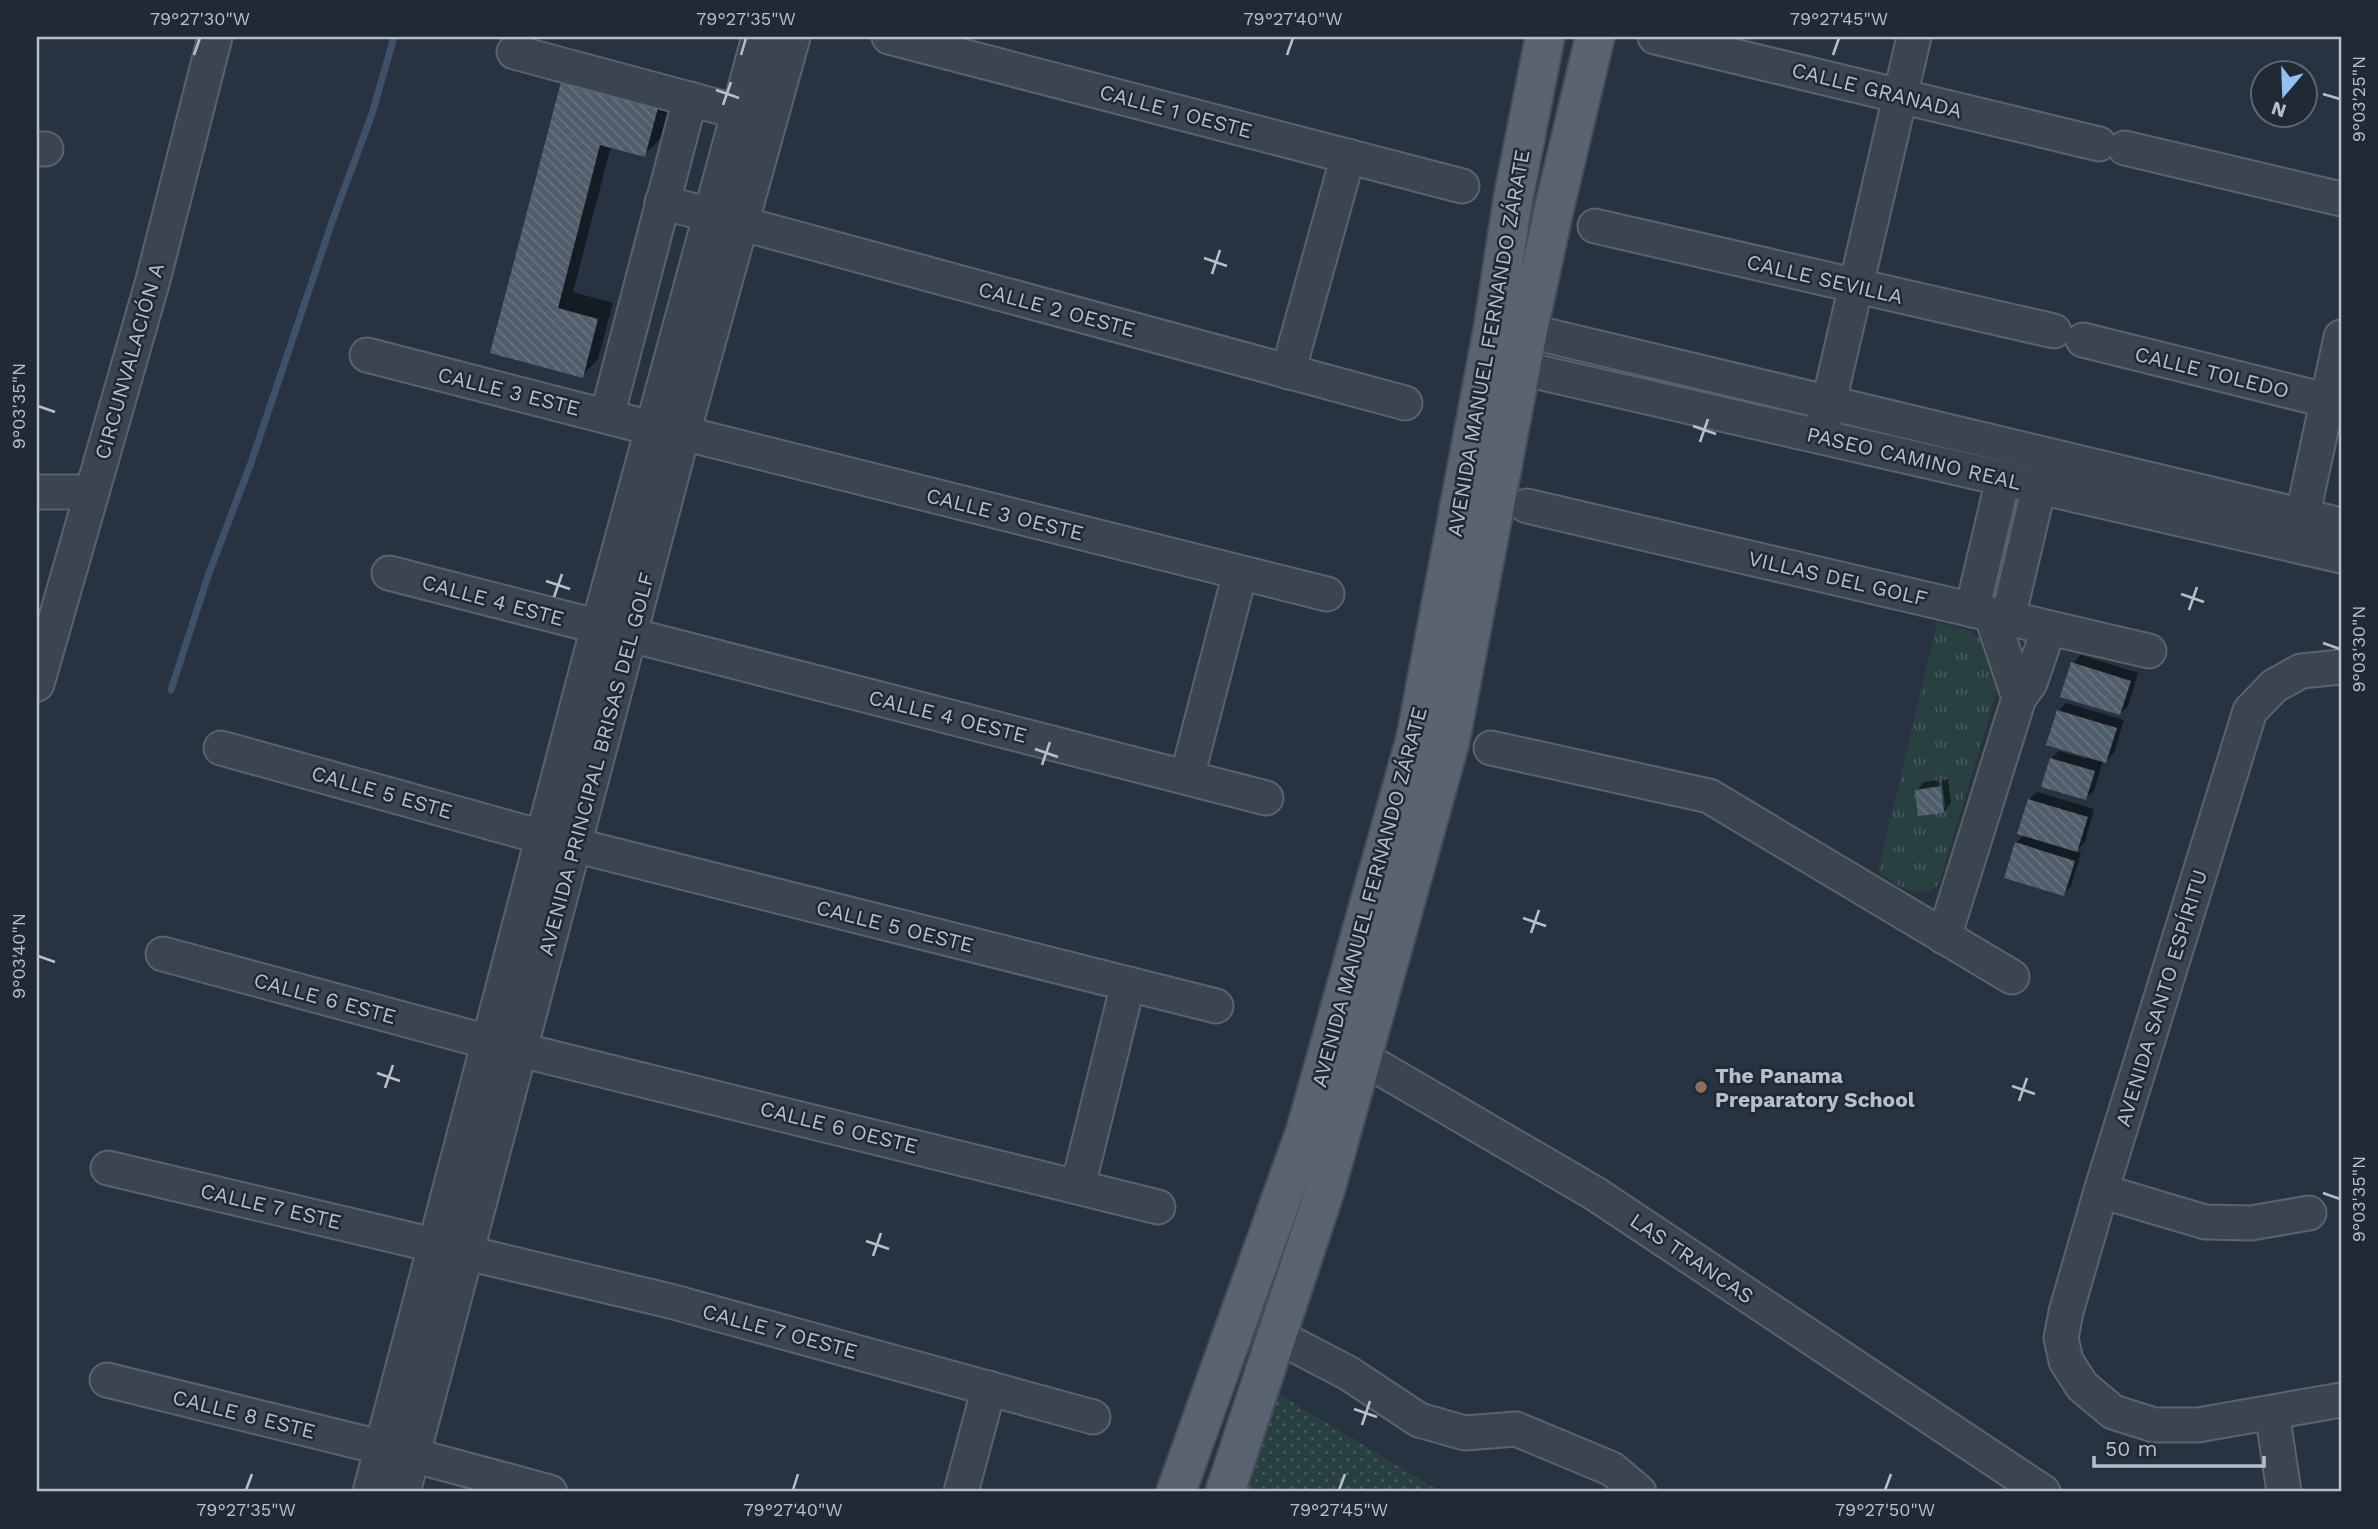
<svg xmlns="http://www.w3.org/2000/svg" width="2378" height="1529" viewBox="0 0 2378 1529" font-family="'Work Sans',sans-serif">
<defs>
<pattern id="grass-dots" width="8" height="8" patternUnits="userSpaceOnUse" patternTransform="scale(1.75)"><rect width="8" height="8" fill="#294041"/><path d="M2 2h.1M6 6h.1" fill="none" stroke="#465a5b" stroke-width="1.8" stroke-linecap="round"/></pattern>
<pattern id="park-tufts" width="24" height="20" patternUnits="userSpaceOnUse" patternTransform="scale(1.75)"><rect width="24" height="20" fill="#294041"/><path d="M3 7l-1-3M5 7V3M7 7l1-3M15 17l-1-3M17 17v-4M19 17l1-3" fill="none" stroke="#465a5b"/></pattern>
<pattern id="building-back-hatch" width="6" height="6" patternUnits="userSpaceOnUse" patternTransform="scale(1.75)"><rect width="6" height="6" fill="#505e6b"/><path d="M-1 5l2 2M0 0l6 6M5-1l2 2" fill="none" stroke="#67737f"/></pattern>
</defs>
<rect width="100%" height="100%" fill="#273340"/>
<!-- grass -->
<polygon fill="url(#grass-dots)" points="1274,1391 1441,1492 1235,1492"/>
<!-- park -->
<path fill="url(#park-tufts)" d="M1937,622L1968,630L1981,640L1998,687L1939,885C1916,903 1899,885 1878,872Z"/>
<!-- shadow -->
<g fill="#0007">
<polygon points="563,79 674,88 661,138 644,155 611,146 573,292 613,303 598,359 582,376 492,352"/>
<polygon points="2081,655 2138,673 2128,706 2120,714 2073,663"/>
<polygon points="2066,703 2124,720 2114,753 2106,761 2103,760 2094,791 2086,798 2051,759 2059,751 2086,759 2087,755 2058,711"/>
<polygon points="1948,779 1951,803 1944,811 1917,790 1924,782 1938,780 1942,807 1945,807 1942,780"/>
<polygon points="2037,792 2094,809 2085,842 2076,851 2081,853 2071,886 2064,894 2016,843 2025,834 2029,800"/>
</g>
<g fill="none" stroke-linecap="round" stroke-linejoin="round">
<!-- stream -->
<polyline stroke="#3d5268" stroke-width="7" points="171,690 209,573 251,463 333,219 372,114 394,37"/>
</g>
<!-- building -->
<g fill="url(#building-back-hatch)">
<polygon points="562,78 659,104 645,157 600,145 558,308 598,319 583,378 490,353"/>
<polygon points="2004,531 2013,533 2008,555 1999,553"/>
<polygon points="2071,662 2131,681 2120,715 2060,697"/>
<polygon points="2057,710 2117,728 2106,763 2046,745"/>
<polygon points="2050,758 2095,771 2086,800 2041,787"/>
<polygon points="1941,786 1944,813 1918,816 1915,790"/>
<polygon points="2028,799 2088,817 2077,852 2017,834"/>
<polygon points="2015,842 2075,861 2064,896 2004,878"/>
</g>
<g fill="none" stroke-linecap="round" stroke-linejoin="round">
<defs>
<g id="minor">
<polyline points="889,37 1462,186"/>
<polyline points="1655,37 2099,144"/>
<polyline points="514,52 738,112"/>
<polyline points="2125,148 2341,199"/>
<polyline points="37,149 46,149"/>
<polyline points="662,202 1405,403"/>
<polyline points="1595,226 2054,331"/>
<polyline points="1503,325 2341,525"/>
<polyline points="2083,340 2341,404"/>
<polyline points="367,355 651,428 683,433 1327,594"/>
<polyline points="1494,362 2341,556"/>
<polyline points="1288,372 1348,156"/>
<polyline points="607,416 690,99"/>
<polyline points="1824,423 1914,37"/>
<polyline points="37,492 91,492"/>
<polyline points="1527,506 2149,651"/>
<polyline points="2298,537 2341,337"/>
<polyline points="389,573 1266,798"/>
<polyline points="1972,610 2003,479"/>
<polyline points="1991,614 2019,698"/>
<polyline points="2008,618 2039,487"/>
<polyline points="2341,667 2301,671 2274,686 2250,711 2101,1191 2066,1312 2061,1338 2066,1361 2082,1386 2113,1412 2154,1425 2198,1425 2341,1400"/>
<polyline points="37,684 153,280 215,37"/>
<polyline points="221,748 542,837 1216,1006"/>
<polyline points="1491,748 1709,796 2012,977"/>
<polyline points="1187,777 1240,573"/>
<polyline points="1944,937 2019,698 2030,683 2049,628"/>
<polyline points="163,954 488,1042 1158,1207"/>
<polyline points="1337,1051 1361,1057 1594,1193 2043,1492"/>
<polyline points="108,1168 670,1301 1093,1417"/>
<polyline points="1078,1186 1128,984"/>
<polyline points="2101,1191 2205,1222 2251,1223 2309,1213"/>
<polyline points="1277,1336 1348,1373 1419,1420 1465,1433 1516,1429 1612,1469 1639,1492"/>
<polyline points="107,1380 412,1455 550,1492"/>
<polyline points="2272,1412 2284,1492"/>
<polyline points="370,1492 598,627 759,37"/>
<polyline points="403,1492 683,433 793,37"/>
<polyline points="961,1492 989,1388"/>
</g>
<g id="major">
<polyline points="1176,1492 1306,1130 1416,738 1494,324 1513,199 1545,37"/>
<polyline points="1225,1492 1326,1187 1450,741 1528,330 1554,209 1595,37"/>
</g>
</defs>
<!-- minor casing -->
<use href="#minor" stroke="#59636d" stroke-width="37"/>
<!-- major casing -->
<use href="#major" stroke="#444e59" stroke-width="42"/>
<!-- minor -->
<use href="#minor" stroke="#3b4550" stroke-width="33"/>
<!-- major -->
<use href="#major" stroke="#596470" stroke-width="38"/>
</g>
<!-- ticks -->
<path fill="none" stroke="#b7c0ca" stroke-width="2.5" d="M194,55L200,38M741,55L746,38M1287,55L1293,38M1833,55L1839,38M716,90L739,98M2323,94L2340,99M723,105L731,82M1204,258L1227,266M1212,274L1220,250M38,406L55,412M1693,426L1716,434M1700,442L1708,419M546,581L570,589M2181,594L2204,602M554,597L562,574M2189,610L2197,587M2323,643L2340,649M1035,749L1058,757M1042,765L1050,742M1523,918L1546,926M1531,933L1539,910M38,956L55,962M377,1073L400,1081M2012,1086L2035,1094M385,1088L393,1065M2019,1101L2027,1078M2323,1193L2340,1199M866,1241L889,1249M873,1256L881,1233M1354,1409L1377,1417M1362,1425L1370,1401M246,1490L252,1474M793,1490L798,1474M1339,1490L1345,1474M1885,1490L1891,1474"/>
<!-- markers -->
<circle fill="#8d6e63" stroke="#1f2a35" stroke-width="2.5" cx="1701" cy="1087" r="7"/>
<g text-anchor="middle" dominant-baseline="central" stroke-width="5" stroke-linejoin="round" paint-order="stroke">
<!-- street labels -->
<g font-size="21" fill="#b7c0ca" stroke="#1f2a35">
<text transform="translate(1877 90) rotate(14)">CALLE GRANADA</text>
<text transform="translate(1176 111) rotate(15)">CALLE 1 OESTE</text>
<text transform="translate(1825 279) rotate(13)">CALLE SEVILLA</text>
<text transform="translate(1057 309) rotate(15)">CALLE 2 OESTE</text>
<text transform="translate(1488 343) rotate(-80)">AVENIDA MANUEL FERNANDO ZÁRATE</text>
<text transform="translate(129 361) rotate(-74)">CIRCUNVALACIÓN A</text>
<text transform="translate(2212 372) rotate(14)">CALLE TOLEDO</text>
<text transform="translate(509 391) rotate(14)">CALLE 3 ESTE</text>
<text transform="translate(1914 458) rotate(13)">PASEO CAMINO REAL</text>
<text transform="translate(1005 514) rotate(14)">CALLE 3 OESTE</text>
<text transform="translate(1838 578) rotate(13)">VILLAS DEL GOLF</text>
<text transform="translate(493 600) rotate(15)">CALLE 4 ESTE</text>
<text transform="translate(948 716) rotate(14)">CALLE 4 OESTE</text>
<text transform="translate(596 764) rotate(-75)">AVENIDA PRINCIPAL BRISAS DEL GOLF</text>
<text transform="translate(382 792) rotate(16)">CALLE 5 ESTE</text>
<text transform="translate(1369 897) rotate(-75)">AVENIDA MANUEL FERNANDO ZÁRATE</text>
<text transform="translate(895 926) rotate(14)">CALLE 5 OESTE</text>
<text transform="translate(325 998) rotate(15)">CALLE 6 ESTE</text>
<text transform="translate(2161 998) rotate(-73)">AVENIDA SANTO ESPÍRITU</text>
<text transform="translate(839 1127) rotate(14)">CALLE 6 OESTE</text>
<text transform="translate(271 1206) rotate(13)">CALLE 7 ESTE</text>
<text transform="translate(1692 1258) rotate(34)">LAS TRANCAS</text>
<text transform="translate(780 1331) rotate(15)">CALLE 7 OESTE</text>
<text transform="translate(244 1414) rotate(14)">CALLE 8 ESTE</text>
</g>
<!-- poi labels -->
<g font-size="21" font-weight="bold" fill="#b7c0ca" stroke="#1f2a35" text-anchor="start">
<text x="1715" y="1075">The Panama<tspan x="1715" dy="24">Preparatory School</tspan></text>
</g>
</g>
<!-- border -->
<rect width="2378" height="1529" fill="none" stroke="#1f2a35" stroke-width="77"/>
<!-- north arrow -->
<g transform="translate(2284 94) rotate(199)"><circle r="33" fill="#1f2a35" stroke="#5c6671" stroke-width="2"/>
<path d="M0-5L12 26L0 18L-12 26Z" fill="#92c0f5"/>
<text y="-10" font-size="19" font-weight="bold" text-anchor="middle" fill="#b7c0ca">N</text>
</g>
<!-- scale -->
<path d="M2094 1456v10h170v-10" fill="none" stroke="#b7c0ca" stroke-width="3.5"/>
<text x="2105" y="1456" font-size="21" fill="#b7c0ca" stroke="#1f2a35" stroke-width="5" paint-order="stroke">50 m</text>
<rect x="38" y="38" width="2302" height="1452" fill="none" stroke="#b7c0ca" stroke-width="2.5"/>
<g font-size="18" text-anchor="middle" fill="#b7c0ca">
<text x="200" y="25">79°27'30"W</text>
<text x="746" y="25">79°27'35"W</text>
<text x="1293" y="25">79°27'40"W</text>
<text x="1839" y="25">79°27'45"W</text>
<text transform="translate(2359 99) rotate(-90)" y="6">9°03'25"N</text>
<text transform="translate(19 406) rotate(-90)" y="6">9°03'35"N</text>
<text transform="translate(2359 649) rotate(-90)" y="6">9°03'30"N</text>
<text transform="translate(19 956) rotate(-90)" y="6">9°03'40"N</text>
<text transform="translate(2359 1199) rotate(-90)" y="6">9°03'35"N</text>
<text x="246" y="1516">79°27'35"W</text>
<text x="793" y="1516">79°27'40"W</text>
<text x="1339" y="1516">79°27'45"W</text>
<text x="1885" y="1516">79°27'50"W</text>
</g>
</svg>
